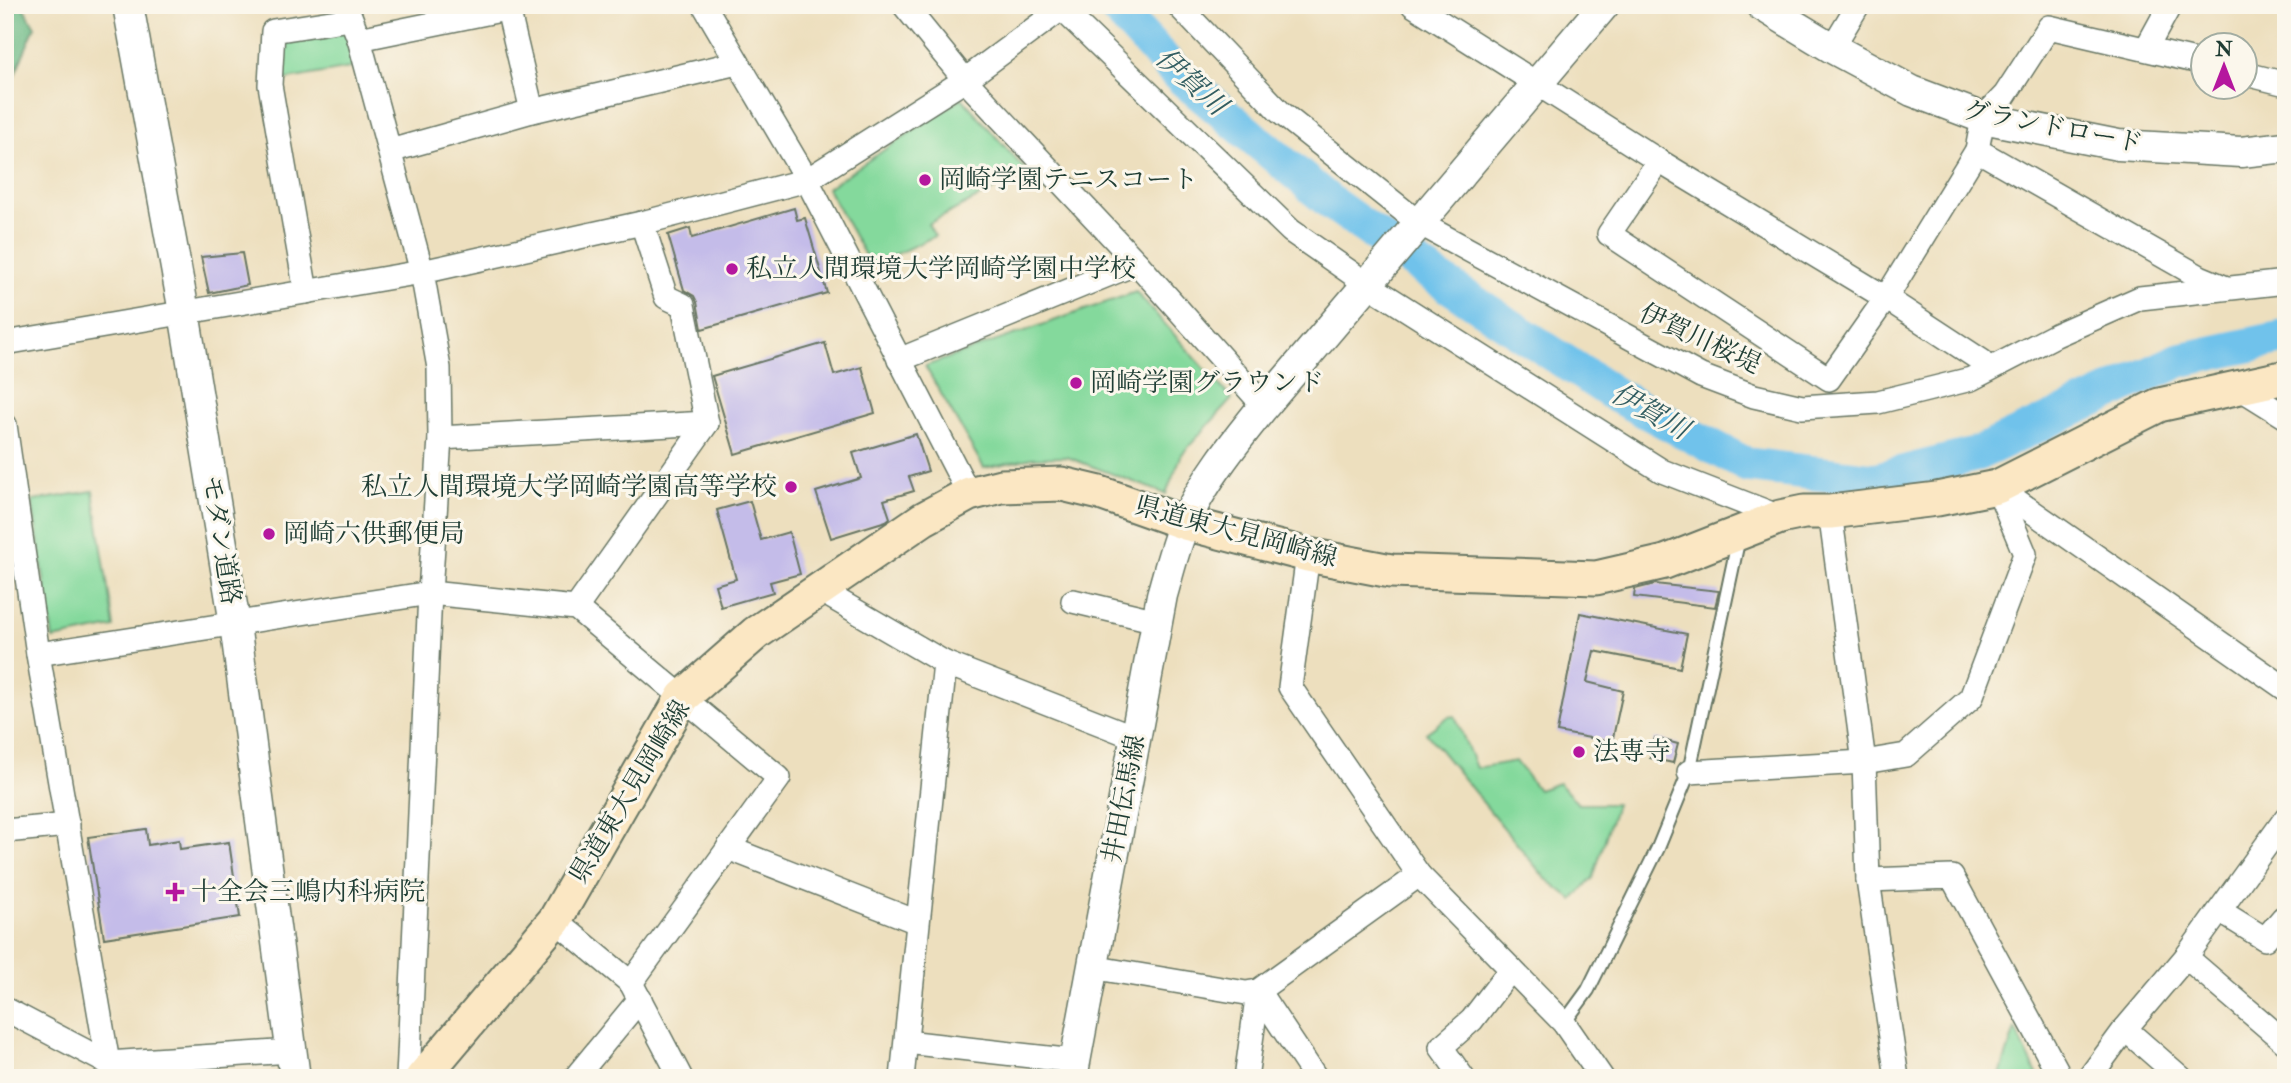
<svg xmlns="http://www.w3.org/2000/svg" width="2291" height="1083" viewBox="0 0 2291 1083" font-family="'IM FELL Double Pica','Noto Serif JP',serif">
<rect width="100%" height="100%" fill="#fbf7ec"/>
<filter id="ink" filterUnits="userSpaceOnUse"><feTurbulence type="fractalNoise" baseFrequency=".0143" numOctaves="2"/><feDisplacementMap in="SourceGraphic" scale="14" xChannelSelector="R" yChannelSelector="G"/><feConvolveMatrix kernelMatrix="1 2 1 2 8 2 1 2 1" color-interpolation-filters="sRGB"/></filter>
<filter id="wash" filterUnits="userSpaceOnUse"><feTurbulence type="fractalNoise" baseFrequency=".00686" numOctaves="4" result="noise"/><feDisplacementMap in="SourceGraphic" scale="28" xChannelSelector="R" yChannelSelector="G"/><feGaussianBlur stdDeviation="1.57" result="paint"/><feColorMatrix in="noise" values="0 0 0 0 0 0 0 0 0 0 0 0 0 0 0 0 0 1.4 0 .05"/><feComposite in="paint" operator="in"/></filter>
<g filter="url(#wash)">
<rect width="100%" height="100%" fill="#eddfbe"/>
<!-- green -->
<g fill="#84d99c" stroke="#528b68" stroke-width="2">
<polygon points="347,24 361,66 278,81 281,34"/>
<polygon points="962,98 1027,172 928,224 935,236 871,266 827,188"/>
<polygon points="1136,292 1232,399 1182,454 1166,494 1067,457 1032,458 984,468 925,366"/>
<polygon points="93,491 114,627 53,639 32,501"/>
<polygon points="1455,716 1476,768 1516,761 1538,790 1559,783 1578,804 1616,804 1593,878 1573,900 1545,878 1426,733 1448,717"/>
<polygon points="2015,1029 2039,1078 1999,1078"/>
</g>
<!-- forest -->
<polygon fill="#6bb984" stroke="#457b5c" stroke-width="2" points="5,5 22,5 35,27 6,95"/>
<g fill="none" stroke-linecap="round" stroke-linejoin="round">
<!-- river -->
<polyline stroke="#6fc2eb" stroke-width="35" points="1113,5 1177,74 1330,202 1428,272 1617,396 1747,465 1874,480 1974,455 2180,360 2286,337"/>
</g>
<g id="blocks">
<!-- building -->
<g fill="#c4bce9">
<polygon points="794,208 797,220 805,218 827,293 702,329 697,302 694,296 684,290 668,235 690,228 692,238"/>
<polygon points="242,253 248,285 209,293 201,257"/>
<polygon points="825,343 834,375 862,367 875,413 735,454 712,376"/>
<polygon points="916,434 928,471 909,477 914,491 884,500 890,518 886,521 831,538 816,492 861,478 853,453"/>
<polygon points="750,501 761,540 789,532 800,574 770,582 773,592 721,607 715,585 736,579 717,510"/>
<polygon points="1655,584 1719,591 1715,607 1634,597 1635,589"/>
<polygon points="1580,613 1687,634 1680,668 1594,651 1587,682 1623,691 1612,742 1557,732"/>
<polygon points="1655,738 1678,744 1673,763 1650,758"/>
<polygon points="146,829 148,845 179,840 180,849 229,842 240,917 104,938 88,837"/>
</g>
</g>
</g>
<g filter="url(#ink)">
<use href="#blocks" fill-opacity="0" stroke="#677664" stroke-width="2"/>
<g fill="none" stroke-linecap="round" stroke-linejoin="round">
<defs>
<polyline id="service" points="1564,1023 1588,990 1658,848 1689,772 1739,537"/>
<g id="minor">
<polyline points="346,5 359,39 422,272 439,368 440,438 430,593 408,1078"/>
<polyline points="704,5 807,180 969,494"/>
<polyline points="904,5 965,80 1137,263 1264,406"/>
<polyline points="1058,5 1291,231 1367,284 1662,471 1780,517"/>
<polyline points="1178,5 1280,112 1419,223 1701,376 1754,396 1802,407 1878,402 1971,379 2056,335 2140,298 2286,282"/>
<polyline points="1413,5 1659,161 1886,298 1982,361"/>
<polyline points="508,9 532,111"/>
<polyline points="359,39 525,5"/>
<polyline points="1832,48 1858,5"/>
<polyline points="2146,49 2170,5"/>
<polyline points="2204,63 2049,27 2005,95 1983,118 1977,150 2200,277 2224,287"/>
<polyline points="2246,74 2286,84"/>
<polyline points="390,151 532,111 737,63"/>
<polyline points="1659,161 1609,234 1829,379 1886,298 1977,150"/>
<polyline points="306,292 270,85 273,31 350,19"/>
<polyline points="5,343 422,272 642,223 807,180 965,80 1061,9"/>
<polyline points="899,360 1137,263"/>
<polyline points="2238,387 2286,417"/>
<polyline points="5,425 38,654 430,593 576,608 779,778 631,983"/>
<polyline points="440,438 707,423"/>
<polyline points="1997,487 2286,689"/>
<polyline points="1830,512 1864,762 1868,880 1897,1078"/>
<polyline points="1308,555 1290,687 1419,875 1564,1023 1602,1078"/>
<polyline points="818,589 945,663 1137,738"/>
<polyline points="1073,601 1157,621"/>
<polyline points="576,608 707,423 683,305 666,297 642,223"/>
<polyline points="38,654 108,1063"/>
<polyline points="1689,772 1864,762 1906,755 1971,698 2025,554 1997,487"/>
<polyline points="5,831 68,825"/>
<polyline points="728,848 917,922"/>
<polyline points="1868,880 1952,877 2061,1078"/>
<polyline points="2220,911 2265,939 2283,918 2286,920"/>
<polyline points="555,920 631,983 681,1078"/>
<polyline points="2186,957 2286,1043"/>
<polyline points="1091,967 1246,993 1258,991 1419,875"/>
<polyline points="1258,991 1316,1078"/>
<polyline points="5,1009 108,1063 291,1051"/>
<polyline points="2125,1029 2181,1078"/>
<polyline points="906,1042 1075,1061"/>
<polyline points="575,1078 640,999"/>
<polyline points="902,1078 945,663"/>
<polyline points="1246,1078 1258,991"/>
<polyline points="1463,1078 1441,1047 1472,1020 1511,969"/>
<polyline points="2089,1078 2125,1029 2186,957 2286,818"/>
</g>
<g id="tertiary">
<polyline points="128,5 184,312 235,624 295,1078"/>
<polyline points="1761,5 1832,48 1912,91 1983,118 2118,145 2241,152 2286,147"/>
<path d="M1072,1078L1162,595C1169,571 1175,545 1185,522C1204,480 1235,442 1264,406L1604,5"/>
</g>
<polyline id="secondary" points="422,1078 555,920 683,697 756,633 923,519 969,494 1001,486 1062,484 1100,493 1185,523 1308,555 1391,571 1596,578 1665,562 1780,517 1804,512 1830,512 1937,499 1997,487 2159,405 2286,377"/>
</defs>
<!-- service casing -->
<use href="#service" stroke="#677664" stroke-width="16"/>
<!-- minor casing -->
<use href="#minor" stroke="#677664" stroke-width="26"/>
<!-- tertiary casing -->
<use href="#tertiary" stroke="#677664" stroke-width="33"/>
<!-- secondary casing -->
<use href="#secondary" stroke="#677664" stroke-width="37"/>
<!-- service -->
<use href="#service" stroke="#fff" stroke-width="12"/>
<!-- minor -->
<use href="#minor" stroke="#fff" stroke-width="23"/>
<!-- tertiary -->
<use href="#tertiary" stroke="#fff" stroke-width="30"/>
<!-- secondary -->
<use href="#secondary" stroke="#fbe7c3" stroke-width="33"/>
</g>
</g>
<!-- markers -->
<g fill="#b5179e" stroke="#fbf7ec" stroke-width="2.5">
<circle cx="925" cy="180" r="7"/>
<circle cx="732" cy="269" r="7"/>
<circle cx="1076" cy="383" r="7"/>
<circle cx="791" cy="487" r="7"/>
<circle cx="269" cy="534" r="7"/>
<circle cx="1579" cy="752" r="7"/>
<path d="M171.5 881.5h7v7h7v7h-7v7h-7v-7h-7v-7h7z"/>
</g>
<g text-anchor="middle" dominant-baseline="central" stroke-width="6" stroke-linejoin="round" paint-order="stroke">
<!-- street labels -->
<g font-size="26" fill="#1f3d34" stroke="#fbf7ec">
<text transform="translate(2053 127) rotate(11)">グランドロード</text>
<text transform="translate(1700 339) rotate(25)">伊賀川桜堤</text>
<text transform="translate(1236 532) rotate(15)">県道東大見岡崎線</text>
<text transform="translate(221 540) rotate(81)">モダン道路</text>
<text transform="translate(630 792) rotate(-59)">県道東大見岡崎線</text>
<text transform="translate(1124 799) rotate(-79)">井田伝馬線</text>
</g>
<!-- poi labels -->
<g font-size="26" fill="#1f3d34" stroke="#fbf7ec" text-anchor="start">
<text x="939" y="180">岡崎学園テニスコート</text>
<text x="746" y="269">私立人間環境大学岡崎学園中学校</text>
<text x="1090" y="383">岡崎学園グラウンド</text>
<text x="777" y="487" text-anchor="end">私立人間環境大学岡崎学園高等学校</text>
<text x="283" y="534">岡崎六供郵便局</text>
<text x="1593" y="752">法専寺</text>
<text x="191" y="892">十全会三嶋内科病院</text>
</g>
<!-- water labels -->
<g font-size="28" font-style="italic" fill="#335e62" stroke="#fbf7ec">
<text transform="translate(1191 82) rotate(42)">伊賀川</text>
<text transform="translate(1650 412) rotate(29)">伊賀川</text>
</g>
</g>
<!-- margin -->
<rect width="2291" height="1083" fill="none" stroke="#fbf7ec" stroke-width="28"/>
<!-- north arrow -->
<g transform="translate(2224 66)"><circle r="33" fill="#fbf7ec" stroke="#a3ada2" stroke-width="2"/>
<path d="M0-5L12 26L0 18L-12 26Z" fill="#b5179e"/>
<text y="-10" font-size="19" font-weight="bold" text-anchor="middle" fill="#1f3d34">N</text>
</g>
</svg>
